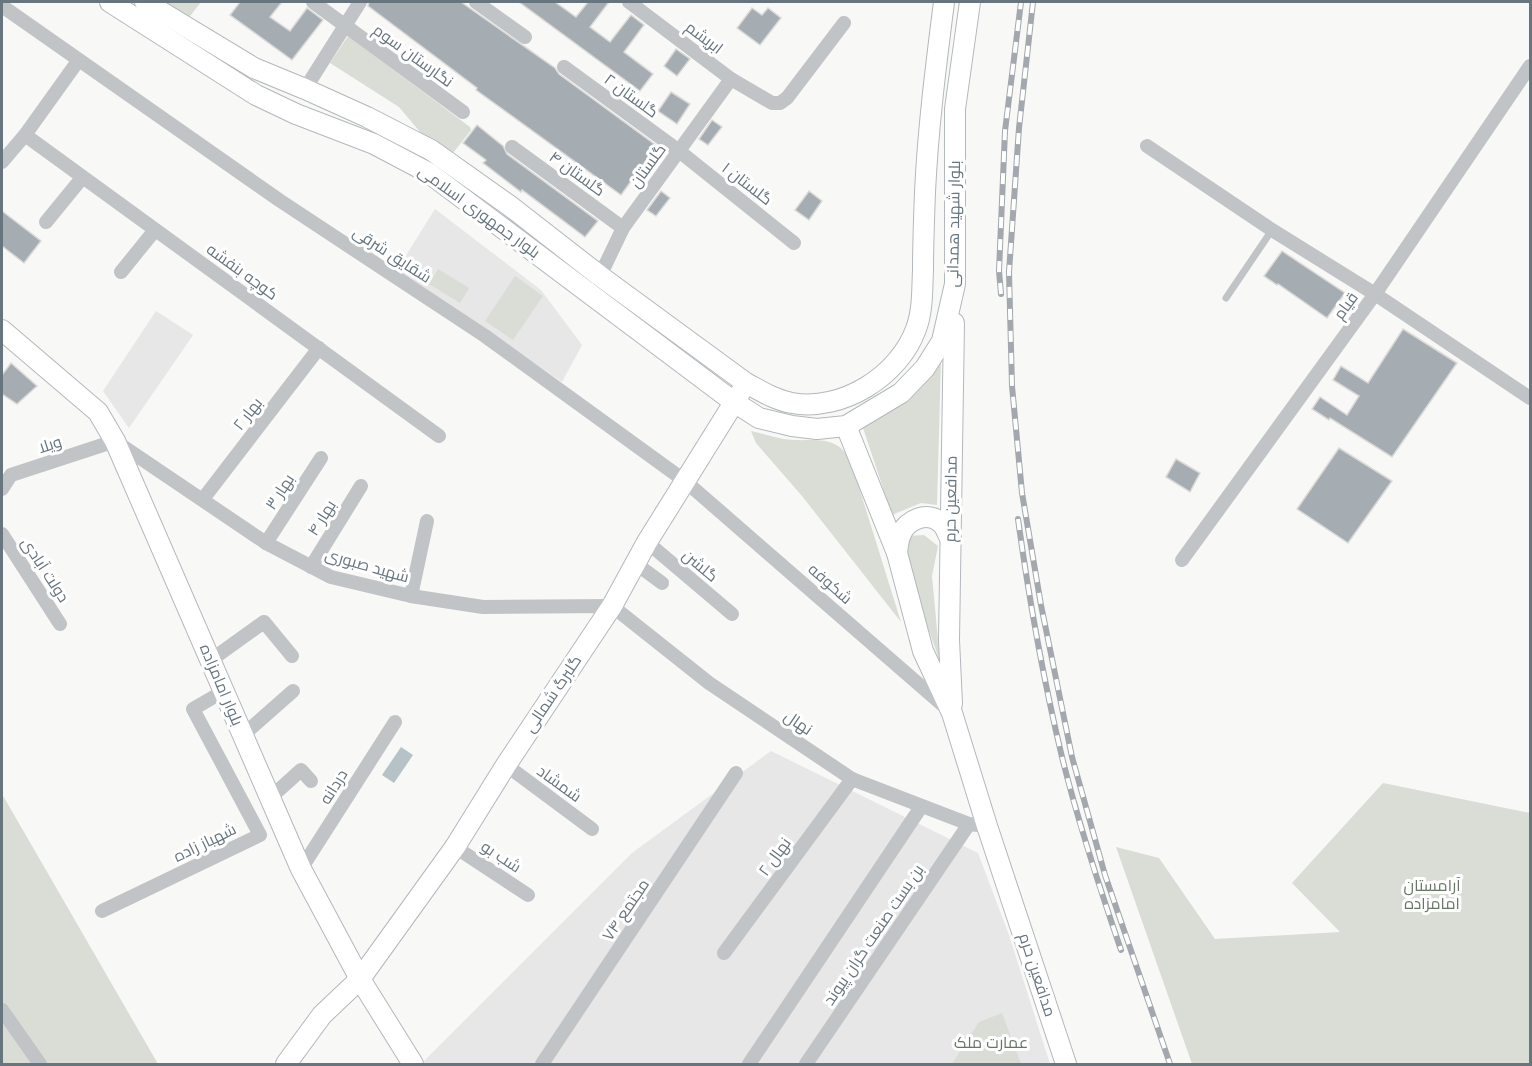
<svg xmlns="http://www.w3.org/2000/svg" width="1532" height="1066" viewBox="0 0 1532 1066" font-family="'Nunito Sans',Cairo,sans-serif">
<rect width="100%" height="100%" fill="#f8f8f6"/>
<!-- built -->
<g fill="#e6e7e6">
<polygon points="435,209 541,290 582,345 562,382 397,270"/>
<polygon points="156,311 193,335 129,428 103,391"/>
<polygon points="771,751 978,853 1009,935 1050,1064 421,1064 632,853"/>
</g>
<!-- green -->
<g fill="#d9ddd6">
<polygon points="163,2 201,2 187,20"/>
<polygon points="348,36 470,127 471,130 450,157 426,139 399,107 330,63"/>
<polygon points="438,269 469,288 460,303 429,284"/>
<polygon points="515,276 543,296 513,340 485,321"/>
<polygon points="941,359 937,505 921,503 892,515 863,428 912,396"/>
<path d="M751,431C765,434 779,439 793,440C818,441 840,435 852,465L901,622L802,496L756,443Z"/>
<polygon points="924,535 938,546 932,576 940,662 914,588 906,556 909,536"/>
<polygon points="1383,783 1530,813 1530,1064 1192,1064 1116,847 1159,858 1215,939 1340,932 1292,883"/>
<polygon points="2,794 158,1064 2,1064"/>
<polygon points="1002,1013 1021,1064 952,1064 979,1022"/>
</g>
<!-- water -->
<polygon fill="#b7c2c6" points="401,747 413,755 394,783 382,775"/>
<!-- building -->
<g fill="#a6adb2" stroke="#dadad8" stroke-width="1.5">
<polygon points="240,2 282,2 270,17 290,31 307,8 323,20 292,60 230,15"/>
<polygon points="369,2 461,2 555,68 559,74 657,146 621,195 476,90 477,88 368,6"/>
<polygon points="519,2 555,2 576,17 588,2 609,2 590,27 610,42 631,15 644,25 624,52 653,74 640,91"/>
<polygon points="752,8 762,15 768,8 781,18 760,45 737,28"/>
<polygon points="676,49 690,59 677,76 664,66"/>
<polygon points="671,92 690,104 677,124 658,111"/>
<polygon points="712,120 722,127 708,145 699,139"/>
<polygon points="477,125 503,146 507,154 598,221 585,237 522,190 521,192 483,163 486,160 463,143"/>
<polygon points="661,191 670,198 656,216 647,210"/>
<polygon points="809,191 822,201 809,220 795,210"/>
<polygon points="2,211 41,241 24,263 2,246"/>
<polygon points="1282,251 1345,293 1327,318 1278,284 1277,285 1264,276"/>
<polygon points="1403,329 1457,363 1392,457 1330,418 1329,420 1312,409 1320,397 1347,415 1359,396 1333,380 1341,366 1368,383"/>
<polygon points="11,363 37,386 17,404 2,394 2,375"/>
<polygon points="1339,448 1392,481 1348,543 1297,509"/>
<polygon points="1176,459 1200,473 1190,492 1166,477"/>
</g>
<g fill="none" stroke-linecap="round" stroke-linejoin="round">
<defs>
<g id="secondary">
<polyline points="110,2 256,95 296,114 374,144 429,173 734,402 759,418 792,426 817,429 846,426 901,393 925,368 942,341 955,284 955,109 970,2"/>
<path d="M145,2L254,68L305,89L367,117L431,150L510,206L600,276L746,383C761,391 775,400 792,403C842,412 899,376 916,329C923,310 922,290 923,270C923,244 924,218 925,192C928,128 936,65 944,2"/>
<polyline points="2,330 98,412 115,441 301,869 360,979 413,1064"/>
<polyline points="846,426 897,553 923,651 952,713 987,826 1066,1064"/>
<path d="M897,553C898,547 898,540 901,534C907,520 928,510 941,523C945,526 948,535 951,540"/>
<polyline points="952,704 949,640 954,323"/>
<polyline points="286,1064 322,1015 360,979 455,847 506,765 612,606 647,542 740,393"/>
</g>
</defs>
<!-- secondary casing -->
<use href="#secondary" stroke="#b3b8bc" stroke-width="22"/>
<!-- lane -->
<polyline stroke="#c0c4c7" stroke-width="7" points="1226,298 1272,230"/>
<!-- street -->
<g stroke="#c0c4c7" stroke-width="14">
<polyline points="313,2 463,112"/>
<polyline points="476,2 525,37"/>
<polyline points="629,2 731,79 772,103 780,103 787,98 844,23"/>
<polyline points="2,6 279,200 485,336 685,481 945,707"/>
<polyline points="564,67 679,151 794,243"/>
<polyline points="305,89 360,2"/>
<polyline points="25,135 439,436"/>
<polyline points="1147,146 1272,230 1375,294 1530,398"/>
<polyline points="512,147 623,228"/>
<polyline points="2,162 25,135 78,61"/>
<polyline points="46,222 82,178"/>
<polyline points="121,272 155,230"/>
<polyline points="600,276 623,228 731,79"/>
<polyline points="2,489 11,475 115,441 266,543 331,577 411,596 483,607 612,606 709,683 852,779 969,824 987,826"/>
<polyline points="203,499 319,348"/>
<polyline points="2,534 60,624"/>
<polyline points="647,542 732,614"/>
<polyline points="266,543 321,458"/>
<polyline points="1182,560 1375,294 1530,66"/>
<polyline points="635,563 662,583"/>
<polyline points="311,567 361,486"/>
<polyline points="411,596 427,521"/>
<polyline points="211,660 264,622 292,656"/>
<polyline points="242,736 293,691"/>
<polyline points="506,765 592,829"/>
<polyline points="270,798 301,770 311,781"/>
<polyline points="455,847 528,895"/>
<polyline points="301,869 395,722"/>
<polyline points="102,911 260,835 193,709 224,691"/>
<polyline points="724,953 852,779"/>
<polyline points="2,1010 40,1064"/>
<polyline points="542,1064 736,773"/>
<polyline points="749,1064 921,807"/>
<polyline points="806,1064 969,824"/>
</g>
<!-- secondary -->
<use href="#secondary" stroke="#fff" stroke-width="20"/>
<defs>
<g id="rail">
<polyline points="1033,2 1019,128 1009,272 1012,386 1022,493 1041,605 1072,757 1105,875 1170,1064"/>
<polyline points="1001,294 999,271 1005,131 1021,2"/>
<path d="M1018,519C1029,599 1043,678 1062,757C1078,822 1099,886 1121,950"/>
</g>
</defs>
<!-- rail casing -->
<use href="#rail" stroke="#a2a8ad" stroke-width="6"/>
<!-- rail -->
<use href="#rail" stroke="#fff" stroke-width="4" stroke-dasharray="11" stroke-linecap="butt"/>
</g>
<g text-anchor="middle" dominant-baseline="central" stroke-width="6" stroke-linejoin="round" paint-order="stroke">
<!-- street labels -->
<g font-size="16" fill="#66757e" stroke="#fff">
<text transform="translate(704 38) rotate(37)">ابریشم</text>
<text transform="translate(413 56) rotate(36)">نگارستان سوم</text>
<text transform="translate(631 96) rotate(36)">گلستان ۲</text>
<text transform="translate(648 166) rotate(-54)">گلستان</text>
<text transform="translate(577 174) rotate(36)">گلستان ۴</text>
<text transform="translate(747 184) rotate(38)">گلستان ۱</text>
<text transform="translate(479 212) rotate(36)">بلوار جمهوری اسلامی</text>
<text transform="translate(954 224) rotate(-89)">بلوار شهید همدانی</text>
<text transform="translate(392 255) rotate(33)">شقایق شرقی</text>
<text transform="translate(242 272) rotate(36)">کوچه بنفشه</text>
<text transform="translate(1346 306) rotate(-54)">قیام</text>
<text transform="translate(248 414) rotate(-52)">بهار ۲</text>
<text transform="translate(50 445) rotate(-18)">ویلا</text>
<text transform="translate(280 492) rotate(-57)">بهار ۳</text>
<text transform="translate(951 499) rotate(-89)">مدافعین حرم</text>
<text transform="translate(322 518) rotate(-58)">بهار ۴</text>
<text transform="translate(367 566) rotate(16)">شهید صبوری</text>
<text transform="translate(700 566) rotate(40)">گلشن</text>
<text transform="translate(45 570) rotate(57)">دولت آبادی</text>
<text transform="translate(830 584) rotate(41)">شکوفه</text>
<text transform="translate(221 685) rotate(67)">بلوار امامزاده</text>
<text transform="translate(553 694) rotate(-56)">گلبرگ شمالی</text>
<text transform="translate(798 723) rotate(34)">نهال</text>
<text transform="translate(559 784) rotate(36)">شمشاد</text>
<text transform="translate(334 787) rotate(-58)">دردانه</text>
<text transform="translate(205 843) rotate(-26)">شهباز زاده</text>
<text transform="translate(501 857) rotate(33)">شب بو</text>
<text transform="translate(775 857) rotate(-54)">نهال ۲</text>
<text transform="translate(626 910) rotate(-56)">مجتمع ۷۴</text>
<text transform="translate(874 935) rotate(-56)">بن بست صنعت گران پیوند</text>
<text transform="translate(1037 975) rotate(72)">مدافعین حرم</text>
</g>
<!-- park labels -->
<g font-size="16" fill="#687765" stroke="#fff">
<text x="1432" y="886">آرامستان<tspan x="1432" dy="18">امامزاده</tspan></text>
<text x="991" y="1043">عمارت ملک</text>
</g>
</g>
<!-- border -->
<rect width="1532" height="1066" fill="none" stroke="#66757e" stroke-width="6"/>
</svg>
